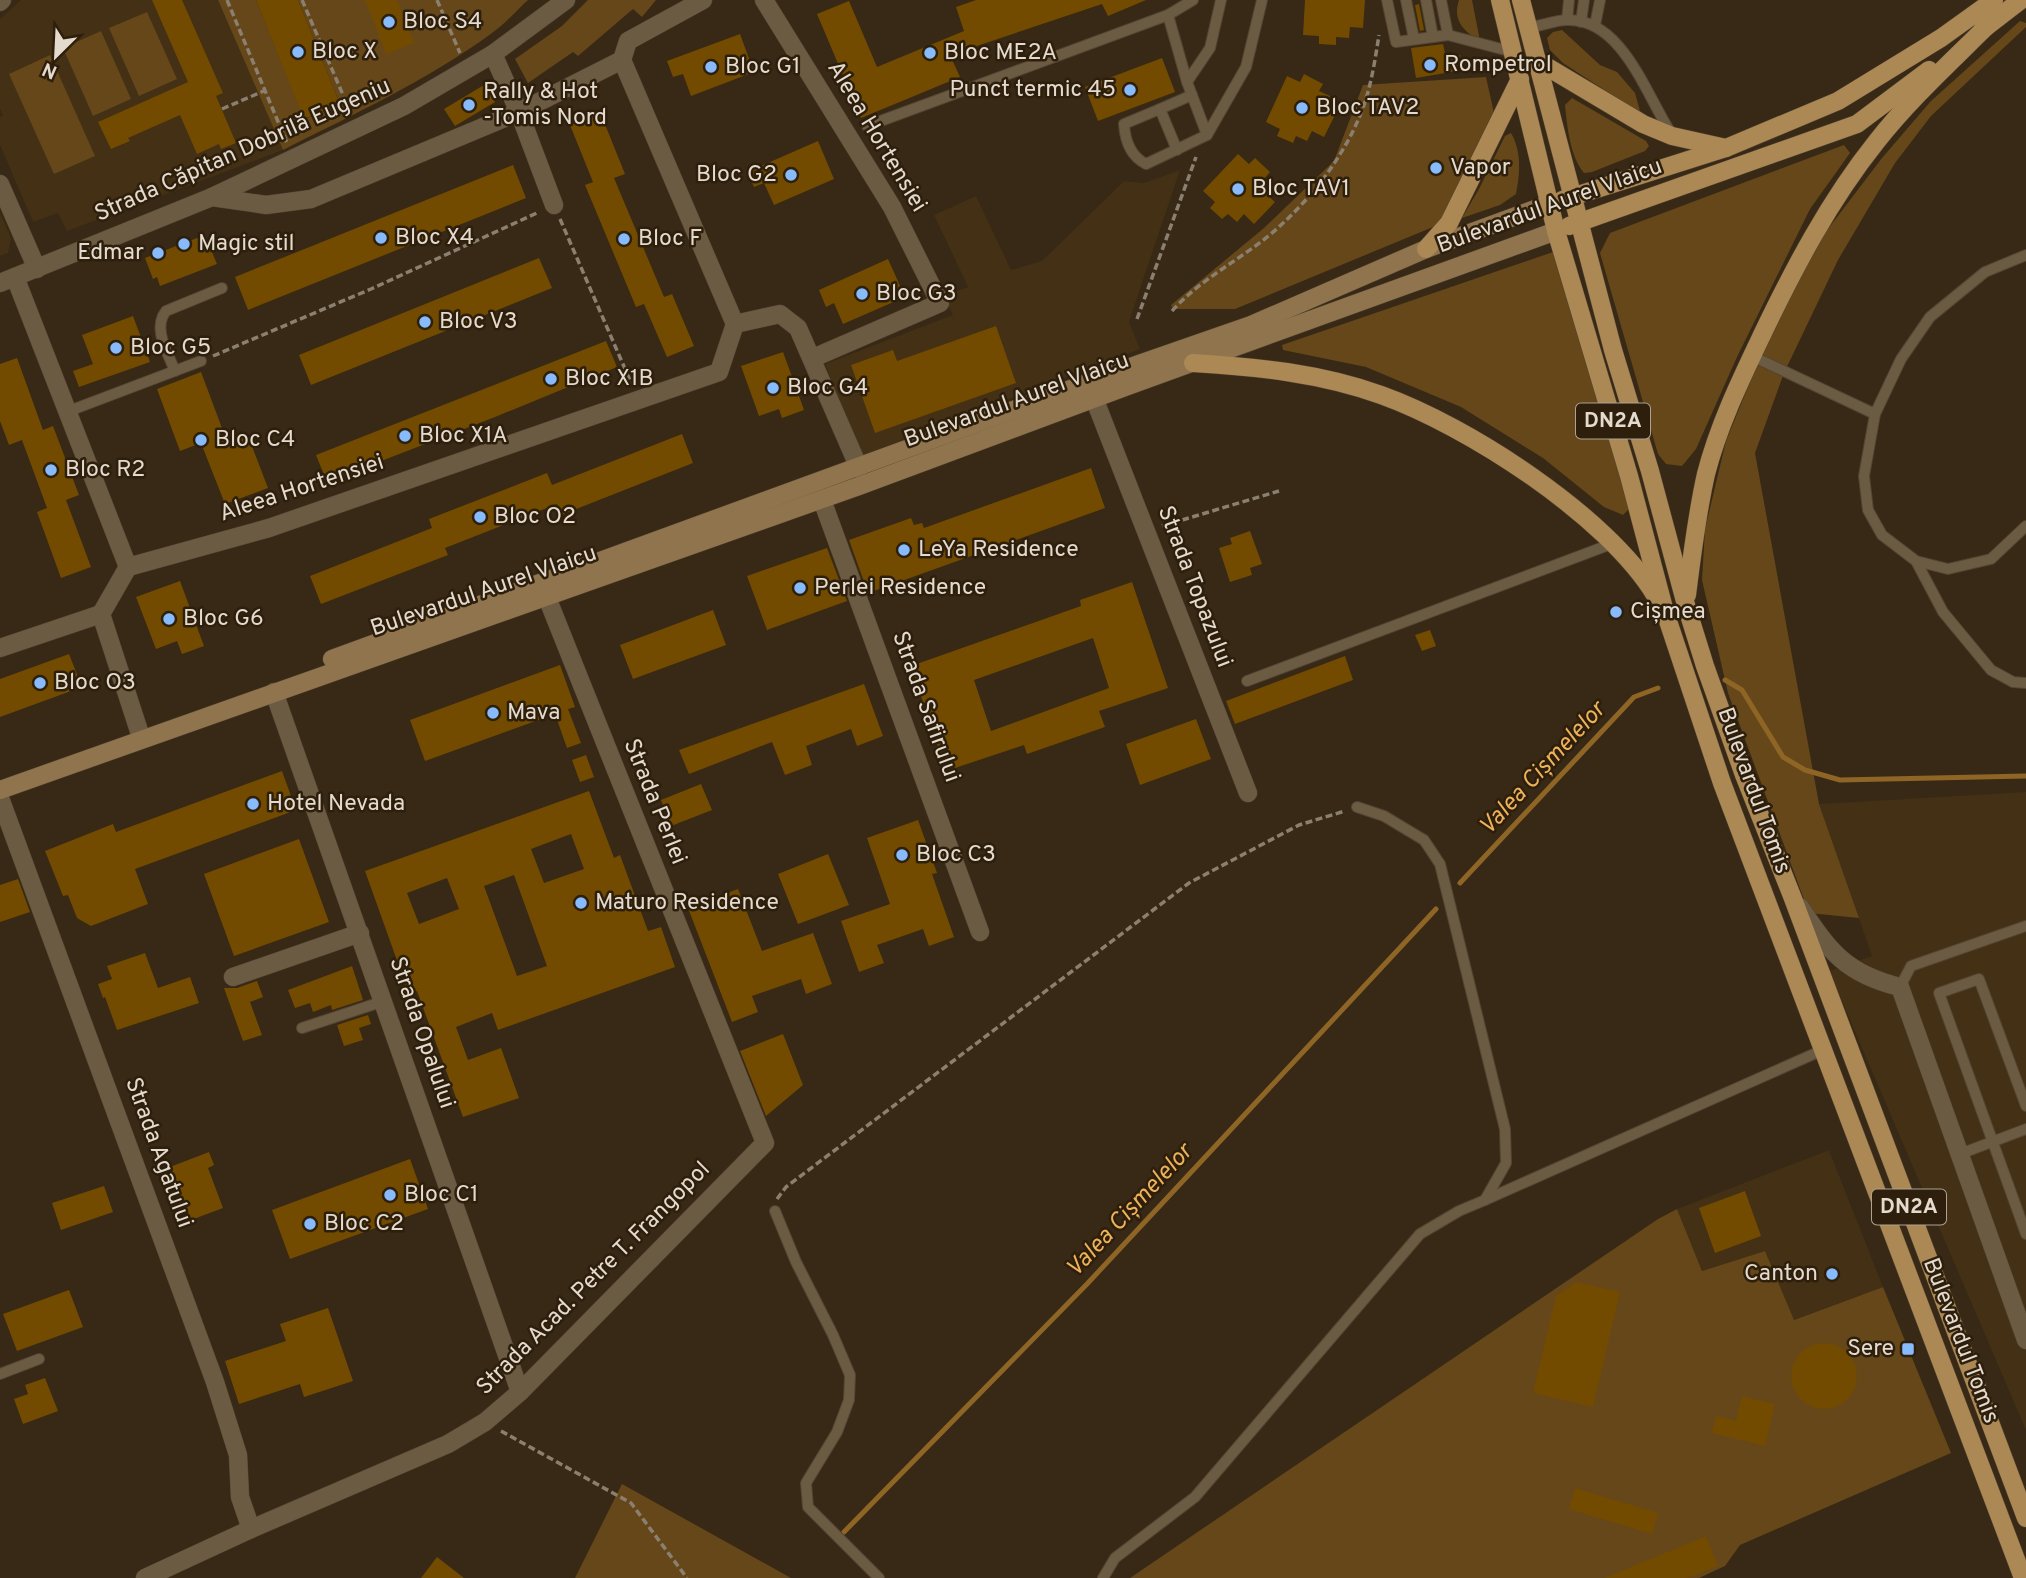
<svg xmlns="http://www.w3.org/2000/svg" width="2026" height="1578" viewBox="0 0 2026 1578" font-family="Overpass,sans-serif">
<rect width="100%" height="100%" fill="#372915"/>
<!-- built -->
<g fill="#433015">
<polygon points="21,0 218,0 283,150 67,231 58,213 33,222 0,145 0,117 3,115 0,109 0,19"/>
<polygon points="1180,170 1129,322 1140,349 860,456 825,364 953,315 943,296 968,287 934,215 976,196 1011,270 1042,261 1124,181 1144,183"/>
<polygon points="0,213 11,238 8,253 0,256"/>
<polygon points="2026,792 2026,1430 1829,971 1872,956 1819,804"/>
<polygon points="1829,1150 1883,1287 1793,1320 1765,1251 1702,1271 1677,1209"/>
</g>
<!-- green -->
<g fill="#654719">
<path d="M218,0H256L305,119L340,104L298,0H528C516,11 505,24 492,33C428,80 354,114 283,150Z"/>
<polygon points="588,0 656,0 642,17 633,9 578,56 573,52 528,83 515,59 562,26"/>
<path d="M1459,0H1472L1480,41C1464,32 1452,20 1459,0Z"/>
<polygon points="147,12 177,79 139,96 109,28"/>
<polygon points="2020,21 2026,23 2026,27 1931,116 1895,163 1838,260 1784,373 1755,453 1819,804 1859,918 1809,913 1728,693 1702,580 1705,529 1726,441 1759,360 1815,246 1882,158 1931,101"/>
<polygon points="1562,30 1600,65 1617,72 1635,93 1640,111 1632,108 1563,63 1550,50 1547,38 1553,32"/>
<polygon points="101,31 131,99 93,116 63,48"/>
<polygon points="50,55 95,156 54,174 9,74"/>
<polygon points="1486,77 1494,113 1443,220 1433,227 1235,309 1173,309 1171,305 1264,228 1334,161 1363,85"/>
<path d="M1572,98L1646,141L1649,146L1645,151L1592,172L1584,173C1570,157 1567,126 1565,105Z"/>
<path d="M1511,133C1522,152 1520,174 1516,194L1500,205L1462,218L1479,189L1505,136Z"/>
<polygon points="1844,145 1850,153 1810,209 1737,357 1696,449 1682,466 1666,464 1658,454 1600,253 1610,233"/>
<polygon points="1553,252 1630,508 1623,515 1604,507 1543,458 1461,407 1366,367 1283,350 1282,345"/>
<polygon points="1677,1209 1702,1271 1765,1251 1794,1320 1883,1287 1951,1453 1740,1545 1725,1566 1699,1578 1130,1578 1658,1219"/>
<polygon points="622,1484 791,1578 575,1578"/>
</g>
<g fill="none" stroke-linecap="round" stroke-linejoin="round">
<!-- stream -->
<g stroke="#8e6525" stroke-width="5">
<polyline points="1725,680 1742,690 1783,757 1805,770 1840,780 2026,776"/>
<polyline points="1460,883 1634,697 1658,688"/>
<polyline points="844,1532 1087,1284 1436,909"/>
</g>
</g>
<!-- building -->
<g fill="#724b00" fill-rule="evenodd">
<polygon points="152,0 182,0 223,93 216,96 236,143 221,149 219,144 197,154 180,115 128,138 130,141 111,149 98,122 188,82"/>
<polygon points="256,0 298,0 340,104 304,119"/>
<polygon points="365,0 397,0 414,43 386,54"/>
<polygon points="976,0 1146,0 1108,16 1102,4 950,55 960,77 861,118 817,14 849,1 877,67 964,31 956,7"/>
<polygon points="1305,0 1365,0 1363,28 1350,27 1349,38 1336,37 1336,45 1319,44 1319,36 1303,35"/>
<polygon points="1419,4 1424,30 1420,31 1415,5"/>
<polygon points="740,34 754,72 691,96 683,74 673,77 667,61"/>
<polygon points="1443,44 1446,58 1460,55 1463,70 1416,78 1411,48"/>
<polygon points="1162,58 1175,92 1098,121 1085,87"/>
<polygon points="1304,74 1323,84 1319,91 1330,96 1326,105 1337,111 1324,137 1312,131 1307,141 1296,136 1293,143 1277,136 1280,129 1266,122 1287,76 1300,82"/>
<polygon points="484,85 495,102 455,126 444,109"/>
<polygon points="600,112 625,174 614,178 664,297 672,294 694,346 667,357 644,304 636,307 585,185 593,182 570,125"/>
<polygon points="818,141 834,179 774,205 764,183 754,187 747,172"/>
<polygon points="1238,154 1249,164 1255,158 1270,172 1264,179 1273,187 1266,194 1275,202 1254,224 1244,214 1237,222 1228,214 1222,219 1210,208 1215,202 1203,191"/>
<polygon points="513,165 526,198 248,310 235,277"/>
<polygon points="205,235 217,264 160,286 157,277 153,279 145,258"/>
<polygon points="539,258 552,288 311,385 299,355"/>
<polygon points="888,259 905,297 843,324 834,303 826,307 819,290"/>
<polygon points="133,316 150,362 79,387 73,371 93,364 82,335"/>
<polygon points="996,326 1016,383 875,433 851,365 893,350 897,361"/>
<polygon points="606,341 617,367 495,417 327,482 316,455"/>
<polygon points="783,352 804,410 782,418 779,409 759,416 741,366"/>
<polygon points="17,358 43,430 53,426 79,495 66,500 91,567 61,578 37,512 47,508 22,440 9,445 0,421 0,364"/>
<polygon points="201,372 228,444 248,436 268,488 225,504 201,443 180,451 157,389"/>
<polygon points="682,434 693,463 561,515 557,504 445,548 448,555 321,604 310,576 432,528 429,519 547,473 552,485"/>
<polygon points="1091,468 1105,508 868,593 849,540 911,518 914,525 922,523 924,528"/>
<polygon points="1250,531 1262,564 1250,568 1252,575 1230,582 1219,548 1232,544 1230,538"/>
<polygon points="827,548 847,601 767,630 747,576"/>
<polygon points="180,581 204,646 182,654 177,641 156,649 136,597"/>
<path d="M1132,582L1168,688L1099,711L1105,727L1027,754L1024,745L946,771L911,666L1081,606L1080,600ZM1093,638L1109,688L991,731L974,680Z"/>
<polygon points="713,610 726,645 633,679 620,645"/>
<polygon points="1430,630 1436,646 1422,651 1415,635"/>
<polygon points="69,654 82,687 0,717 0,679"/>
<polygon points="1345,656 1353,680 1235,724 1226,701"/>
<polygon points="560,665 575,707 568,709 581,743 567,748 555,714 425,761 410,720"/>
<polygon points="864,684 883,736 857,746 851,729 806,746 812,765 785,775 772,742 689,774 679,750"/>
<polygon points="1196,719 1211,759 1140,785 1126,744"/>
<polygon points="586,755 594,777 580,782 572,760"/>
<polygon points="282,771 296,810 135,869 148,904 91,926 77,918 68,895 63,896 45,851 113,824 116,832"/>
<polygon points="701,784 712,810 671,826 661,800"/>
<path d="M589,791L614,858L620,855L648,931L661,927L675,967L498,1030L492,1013L456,1027L468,1060L501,1048L519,1098L463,1117L417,991L409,994L365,871ZM571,834L584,869L544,883L531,849ZM514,875L547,966L517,976L484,886ZM447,878L459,909L419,924L407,893Z"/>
<polygon points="918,820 937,873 932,874 954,937 929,946 923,929 877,945 884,963 859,972 841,921 890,904 867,838"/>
<polygon points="299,839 329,922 234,956 204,874"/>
<polygon points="828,854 849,905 798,924 778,874"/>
<polygon points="18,879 30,912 0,922 0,885"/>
<polygon points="738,889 762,951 813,933 832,984 806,994 801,979 752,996 758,1012 732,1022 688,908"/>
<polygon points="145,953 158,988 190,977 199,1003 117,1030 105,997 103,998 98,984 112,979 107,966"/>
<polygon points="352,966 363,1000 332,1010 331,1005 313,1012 310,1003 295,1008 288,990"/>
<polygon points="257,981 263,997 250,1002 262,1035 243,1041 224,988 237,988"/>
<polygon points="368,1015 371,1024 359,1028 363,1040 344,1046 337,1025"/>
<polygon points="783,1034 803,1085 766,1116 740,1051"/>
<polygon points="209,1152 214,1165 208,1168 223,1208 191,1220 185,1204 181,1206 173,1186 177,1185 170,1167"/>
<polygon points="410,1159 428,1209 290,1259 272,1210"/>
<polygon points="104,1186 113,1212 61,1230 52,1203"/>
<polygon points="1745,1191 1761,1236 1715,1253 1699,1208"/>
<polygon points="1576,1282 1620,1292 1593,1407 1533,1393 1556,1296"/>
<polygon points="69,1290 83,1327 17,1351 3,1314"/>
<polygon points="328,1308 353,1381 304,1397 300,1384 239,1404 225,1361 286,1341 280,1324"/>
<circle cx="1824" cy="1376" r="33"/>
<polygon points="45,1378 58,1411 23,1424 14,1399 28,1394 25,1385"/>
<polygon points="1742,1396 1775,1404 1765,1446 1712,1433 1716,1416 1736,1421"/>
<polygon points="1575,1488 1658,1513 1652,1534 1569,1509"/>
<polygon points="1706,1536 1718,1566 1687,1578 1604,1578"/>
<polygon points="437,1557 464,1578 421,1578"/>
</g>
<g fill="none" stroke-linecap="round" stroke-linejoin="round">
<defs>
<g id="service">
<polyline points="1193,0 1168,15 1187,82 1207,135"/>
<polyline points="1387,0 1396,42 1448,35 1513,52"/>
<polyline points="1406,0 1414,39"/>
<polyline points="1426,0 1433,37"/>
<polyline points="1441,0 1448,35"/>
<polyline points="1567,20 1569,0"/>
<polyline points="1581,22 1584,0"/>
<polyline points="1595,25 1600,0"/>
<path d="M1530,27C1542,26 1555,20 1567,20C1622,18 1646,95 1671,133"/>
<polyline points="1187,82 1210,48 1221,0"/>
<path d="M1160,109L1124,124C1125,140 1130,156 1146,164L1207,135L1246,67L1262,0"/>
<polyline points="867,126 1168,15"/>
<polyline points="1177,150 1160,109 1192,95"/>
<polyline points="2026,255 1985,272 1930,317 1901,359 1875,414 1864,476 1868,510 1882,535 1916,561 1943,612 1991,670 2013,682 2026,683"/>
<polyline points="1752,356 1875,414"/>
<path d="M175,371C168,353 152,328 166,311L222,288"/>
<polyline points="69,411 201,361"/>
<polyline points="1916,561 1948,569 1991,559 2026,526"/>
<polyline points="1247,681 1614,543"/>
<polyline points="1900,987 1911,966 2026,926"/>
<polyline points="302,1028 384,1001"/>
<polyline points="2026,1106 1979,979 1939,993 2026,1234"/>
<polyline points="1960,1154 2026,1129"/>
<polyline points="1485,1200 1825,1049"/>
<polyline points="775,1211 796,1262 833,1335 850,1375 849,1400 837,1432 806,1483 808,1507 879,1578"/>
<polyline points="0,1374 39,1359"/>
<polyline points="1103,1578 1115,1558 1195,1497 1420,1234 1459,1211 1485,1200 1506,1163 1505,1129 1440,864 1424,840 1384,816 1357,807"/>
</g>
<g id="minor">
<polyline points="764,0 892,207 940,303 813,358"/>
<polyline points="0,2 2,0"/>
<polyline points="493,54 519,112 554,205"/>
<polyline points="622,60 628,41 703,0"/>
<polyline points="0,184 37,269"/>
<polyline points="212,197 266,205 311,199 519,112 622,60 735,324"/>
<polyline points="15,277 128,567 101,614 139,731"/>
<polyline points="1094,398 1248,793"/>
<polyline points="822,500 980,932"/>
<polyline points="128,567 269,528 719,372 735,324 780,314 798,328 859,468"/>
<polyline points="0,648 101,614"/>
<polyline points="274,692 520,1392"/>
<polyline points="0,798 215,1382 238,1455 240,1497 251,1529"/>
<path d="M1800,907C1829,951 1846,974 1900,987L2026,1340"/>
<polyline points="233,977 360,933"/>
<polyline points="145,1578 251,1529 448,1444 485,1422 520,1392 765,1143 546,595"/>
</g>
<polyline id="tertiary" points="0,283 212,197 404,106 493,54 566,0"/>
<g id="secondary">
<polyline points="332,659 1139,364 1251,325 1426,249 1549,204"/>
<polyline points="0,790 859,486 1125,387 1556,231"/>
</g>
<g id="primary">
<polyline points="1500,0 1556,231 1629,476 1665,612 1722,783 2023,1578"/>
<polyline points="1521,0 1613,350 1650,471 1686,605 1705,666 1744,775 1792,896 2026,1518"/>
<polyline points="1982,30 2021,0"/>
<polyline points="1539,62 1643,124 1672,136 1726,148"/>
<polyline points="1562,200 1726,148 1838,101 1941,38 1994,0"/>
<polyline points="1569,226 1857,124 1929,70"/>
<polyline points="1426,249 1449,223 1520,79"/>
<path d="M1193,363C1257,367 1320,373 1381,395C1468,426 1607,516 1655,595"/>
<path d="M1687,595C1692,554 1697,514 1706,474C1718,427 1740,381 1761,337C1794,268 1829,201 1877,141C1910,99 1952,61 1990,23"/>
</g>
</defs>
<!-- service casing -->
<use href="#service" stroke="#534533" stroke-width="12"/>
<!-- minor casing -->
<use href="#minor" stroke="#534533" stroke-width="19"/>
<!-- tertiary casing -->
<use href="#tertiary" stroke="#534533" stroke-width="19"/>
<!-- secondary casing -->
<use href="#secondary" stroke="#534533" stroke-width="19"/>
<!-- primary casing -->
<use href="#primary" stroke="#534533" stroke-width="19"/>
<!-- path -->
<g stroke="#8b7f6f" stroke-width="3.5" stroke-dasharray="7 3.5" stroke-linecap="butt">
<polyline points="227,0 287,143"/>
<polyline points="302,0 350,111"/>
<polyline points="437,0 460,53"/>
<polyline points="222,109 266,90"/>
<polyline points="560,219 632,385"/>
<path d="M1172,311C1203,276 1247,257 1281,225C1314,195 1345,154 1361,113C1371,88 1375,60 1379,35"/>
<polyline points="1137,319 1196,157"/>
<polyline points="213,356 371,289 539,212"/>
<polyline points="1162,526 1279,491"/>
<polyline points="777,1199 786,1187 1189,883 1299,825 1345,811"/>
<polyline points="501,1431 631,1503 687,1578"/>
</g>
<!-- service -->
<use href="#service" stroke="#6c5b43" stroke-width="10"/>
<!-- minor -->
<use href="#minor" stroke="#6c5b43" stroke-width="18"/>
<!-- tertiary -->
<use href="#tertiary" stroke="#6c5b43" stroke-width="18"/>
<!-- secondary -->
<use href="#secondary" stroke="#90744d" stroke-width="18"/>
<!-- primary -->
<use href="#primary" stroke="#ac8855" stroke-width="18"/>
</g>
<!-- markers -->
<g fill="#88bbfc" stroke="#2d1f0b" stroke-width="2.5">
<circle cx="389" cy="22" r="7"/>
<circle cx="298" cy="52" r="7"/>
<circle cx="930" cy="53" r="7"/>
<circle cx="1430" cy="65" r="7"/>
<circle cx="711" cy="67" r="7"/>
<circle cx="1130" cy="90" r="7"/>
<circle cx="469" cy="105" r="7"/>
<circle cx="1302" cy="108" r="7"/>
<circle cx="1436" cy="168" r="7"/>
<circle cx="791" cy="175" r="7"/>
<circle cx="1238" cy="189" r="7"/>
<circle cx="381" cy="238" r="7"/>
<circle cx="624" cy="239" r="7"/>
<circle cx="184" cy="244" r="7"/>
<circle cx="158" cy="253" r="7"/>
<circle cx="862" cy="294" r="7"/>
<circle cx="425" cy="322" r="7"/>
<circle cx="116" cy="348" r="7"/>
<circle cx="551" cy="379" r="7"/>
<circle cx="773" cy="388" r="7"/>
<circle cx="405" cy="436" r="7"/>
<circle cx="201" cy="440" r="7"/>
<circle cx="51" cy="470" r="7"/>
<circle cx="480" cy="517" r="7"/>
<circle cx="904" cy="550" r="7"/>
<circle cx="800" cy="588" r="7"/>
<circle cx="1616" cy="612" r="7"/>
<circle cx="169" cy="619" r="7"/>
<circle cx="40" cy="683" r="7"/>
<circle cx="493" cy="713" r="7"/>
<circle cx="253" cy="804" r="7"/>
<circle cx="902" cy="855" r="7"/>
<circle cx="581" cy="903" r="7"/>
<circle cx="390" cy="1195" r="7"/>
<circle cx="310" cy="1224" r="7"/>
<circle cx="1832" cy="1274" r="7"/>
<rect x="1901" y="1342" width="14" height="14" rx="3.5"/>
</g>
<g text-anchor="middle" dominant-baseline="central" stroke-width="5" stroke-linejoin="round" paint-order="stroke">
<!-- shield labels -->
<g fill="#2d1f0b" stroke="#ada294" stroke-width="2">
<rect x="1576" y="403.5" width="74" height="35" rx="5"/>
<rect x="1872" y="1189.5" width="74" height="35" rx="5"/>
</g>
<g font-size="21" font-weight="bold" fill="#e4dace">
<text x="1613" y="421">DN2A</text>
<text x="1909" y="1207">DN2A</text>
</g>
<!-- poi labels -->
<g font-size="23" fill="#e4dace" stroke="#2d1f0b" text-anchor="start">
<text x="403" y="22">Bloc S4</text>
<text x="312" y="52">Bloc X</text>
<text x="944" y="53">Bloc ME2A</text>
<text x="1444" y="65">Rompetrol</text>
<text x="725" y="67">Bloc G1</text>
<text x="1116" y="90" text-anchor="end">Punct termic 45</text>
<text x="483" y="92">Rally &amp; Hot<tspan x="483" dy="26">-Tomis Nord</tspan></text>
<text x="1316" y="108">Bloc TAV2</text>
<text x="1450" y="168">Vapor</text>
<text x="777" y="175" text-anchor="end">Bloc G2</text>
<text x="1252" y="189">Bloc TAV1</text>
<text x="395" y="238">Bloc X4</text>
<text x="638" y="239">Bloc F</text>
<text x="198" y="244">Magic stil</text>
<text x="144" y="253" text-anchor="end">Edmar</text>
<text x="876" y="294">Bloc G3</text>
<text x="439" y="322">Bloc V3</text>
<text x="130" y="348">Bloc G5</text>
<text x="565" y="379">Bloc X1B</text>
<text x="787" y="388">Bloc G4</text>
<text x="419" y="436">Bloc X1A</text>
<text x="215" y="440">Bloc C4</text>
<text x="65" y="470">Bloc R2</text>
<text x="494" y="517">Bloc O2</text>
<text x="918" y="550">LeYa Residence</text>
<text x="814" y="588">Perlei Residence</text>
<text x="1630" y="612">Cișmea</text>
<text x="183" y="619">Bloc G6</text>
<text x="54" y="683">Bloc O3</text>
<text x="507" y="713">Mava</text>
<text x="267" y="804">Hotel Nevada</text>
<text x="916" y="855">Bloc C3</text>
<text x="595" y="903">Maturo Residence</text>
<text x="404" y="1195">Bloc C1</text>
<text x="324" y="1224">Bloc C2</text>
<text x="1818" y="1274" text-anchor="end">Canton</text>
<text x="1894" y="1349" text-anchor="end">Sere</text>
</g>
<!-- street labels -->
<g font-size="23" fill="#e4dace" stroke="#2d1f0b">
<text transform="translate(876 137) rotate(59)">Aleea Hortensiei</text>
<text transform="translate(243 151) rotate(-24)">Strada Căpitan Dobrilă Eugeniu</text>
<text transform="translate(1550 207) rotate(-20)">Bulevardul Aurel Vlaicu</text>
<text transform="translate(1017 401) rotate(-20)">Bulevardul Aurel Vlaicu</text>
<text transform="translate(302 489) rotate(-18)">Aleea Hortensiei</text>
<text transform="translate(1194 587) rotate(69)">Strada Topazului</text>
<text transform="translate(484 592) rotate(-19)">Bulevardul Aurel Vlaicu</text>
<text transform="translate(925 707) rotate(70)">Strada Safirului</text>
<text transform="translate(1753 791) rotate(70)">Bulevardul Tomis</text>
<text transform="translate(654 802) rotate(68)">Strada Perlei</text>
<text transform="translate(421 1033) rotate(71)">Strada Opalului</text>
<text transform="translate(158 1153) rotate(70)">Strada Agatului</text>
<text transform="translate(594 1279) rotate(-45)">Strada Acad. Petre T. Frangopol</text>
<text transform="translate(1960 1341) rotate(69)">Bulevardul Tomis</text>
</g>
<!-- water labels -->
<g font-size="24" font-style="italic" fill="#eeb25b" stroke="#2d1f0b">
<text transform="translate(1543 769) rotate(-47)">Valea Cișmelelor</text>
<text transform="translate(1130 1211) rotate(-47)">Valea Cișmelelor</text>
</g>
</g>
<!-- north arrow -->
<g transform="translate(56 56) rotate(204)" stroke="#2d1f0b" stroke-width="5" paint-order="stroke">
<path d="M0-5L12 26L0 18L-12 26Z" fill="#e4dace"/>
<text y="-10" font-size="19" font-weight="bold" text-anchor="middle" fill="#e4dace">N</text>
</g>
</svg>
